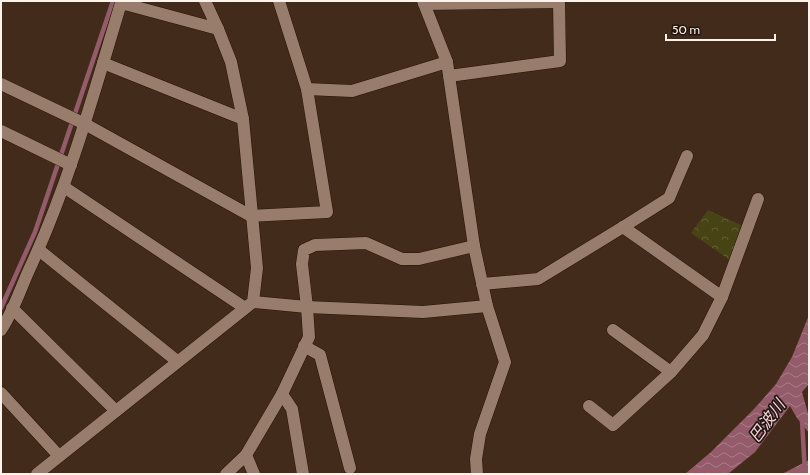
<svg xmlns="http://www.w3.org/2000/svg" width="810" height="475" viewBox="0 0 810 475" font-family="Cabin,'Noto Sans JP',sans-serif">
<defs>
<pattern id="park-crowns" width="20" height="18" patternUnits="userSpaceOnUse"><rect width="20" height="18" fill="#474315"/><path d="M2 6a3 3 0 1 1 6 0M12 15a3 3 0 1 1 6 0" fill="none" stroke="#635f37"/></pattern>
<pattern id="water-waves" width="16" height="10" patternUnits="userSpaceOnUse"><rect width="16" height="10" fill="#945c6a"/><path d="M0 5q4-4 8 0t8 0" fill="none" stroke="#a97c87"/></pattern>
</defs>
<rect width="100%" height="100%" fill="#432b1c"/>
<!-- park -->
<polygon fill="url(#park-crowns)" points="708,210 741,225 731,261 691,233"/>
<!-- water -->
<g fill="url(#water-waves)">
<polygon points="809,315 809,384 802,392 809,417 809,433 797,418 790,406 755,452 728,474 685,474 711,452 754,409 776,384 792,357"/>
<polygon points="809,460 809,472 805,474 782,474"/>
</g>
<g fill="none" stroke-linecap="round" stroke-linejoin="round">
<!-- stream -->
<g stroke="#945c6a" stroke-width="4.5">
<polyline points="1,308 35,232 113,1"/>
<polyline points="802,420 805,474"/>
</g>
<defs>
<g id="minor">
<polyline points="423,1 447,62 474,246 487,306 505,362 480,434 476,459 477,474"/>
<polyline points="424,4 559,2"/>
<polyline points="103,63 243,119"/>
<polyline points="449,76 560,61 559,1"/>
<polyline points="1,84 85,124 251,216 327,212 307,89 279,1"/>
<polyline points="307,89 352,91 447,62"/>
<polyline points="1,131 71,165"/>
<polyline points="64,187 245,308"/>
<polyline points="623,227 722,297"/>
<polyline points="39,250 177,361"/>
<polyline points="482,284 538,279 623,227 669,198 687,156"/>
<polyline points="253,302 307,307 423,312 487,306"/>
<polyline points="12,308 116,411"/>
<path d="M1,330C13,312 20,290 29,270C69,184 94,93 121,3L218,29L205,1"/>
<polyline points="613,330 671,372"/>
<polyline points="304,346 320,355 350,468"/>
<polyline points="1,393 59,456"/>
<polyline points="282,394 292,409 303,474"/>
<polyline points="589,406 613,425 671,372 703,335 722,297 758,199"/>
<polyline points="246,455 254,474"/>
<polyline points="37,474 253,302 257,268 243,119 231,62 218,29"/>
<polyline points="226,474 246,455 282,394 309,337 307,307 302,264 304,250 315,245 366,243 402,259 419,259 474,246"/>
</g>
</defs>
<!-- minor casing -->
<use href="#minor" stroke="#281305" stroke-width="13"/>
<!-- minor -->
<use href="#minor" stroke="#997d6c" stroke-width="12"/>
</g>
<g text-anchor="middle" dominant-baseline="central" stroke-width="3.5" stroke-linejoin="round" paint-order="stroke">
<!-- water labels -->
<g font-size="16" font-style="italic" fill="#fad5dd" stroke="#211710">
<text transform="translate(767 421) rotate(-54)">巴波川</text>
</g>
</g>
<!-- border -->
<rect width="810" height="475" fill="none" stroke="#fff2ea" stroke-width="4"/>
<!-- scale -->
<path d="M666 34v6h109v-6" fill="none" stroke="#fff2ea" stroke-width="2"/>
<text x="672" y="34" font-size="12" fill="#fff2ea" stroke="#211710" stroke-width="3" paint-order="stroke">50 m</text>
</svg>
